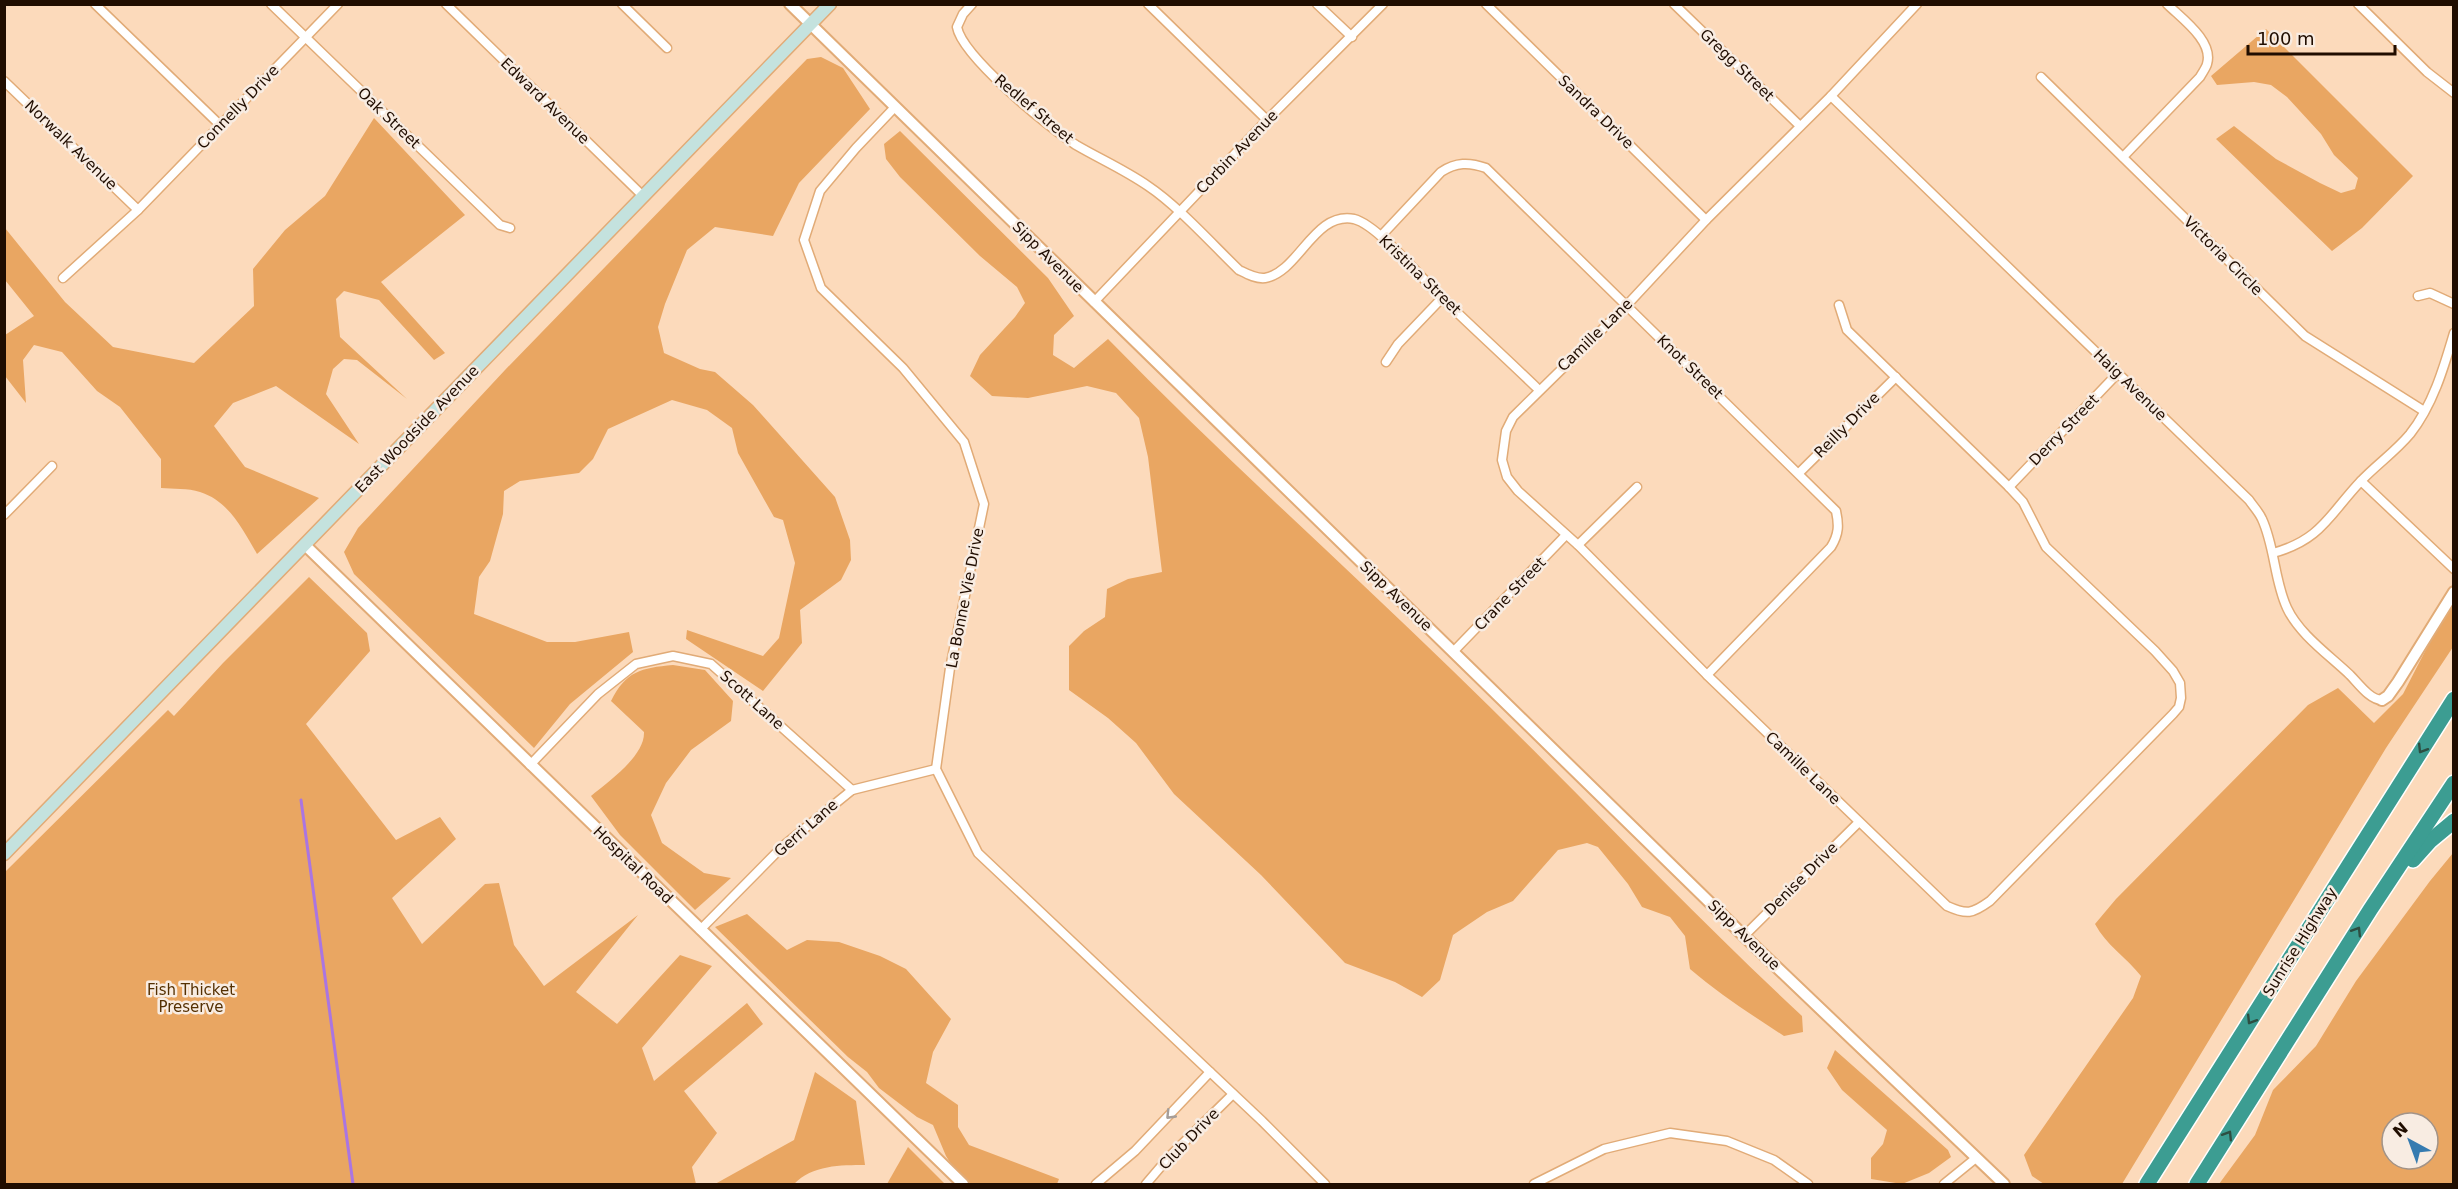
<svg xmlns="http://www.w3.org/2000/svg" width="2458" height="1189" viewBox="0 0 2458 1189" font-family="'DejaVu Sans',sans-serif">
<rect width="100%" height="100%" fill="#fcdabb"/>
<!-- green -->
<g fill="#e9a662" fill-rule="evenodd">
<polygon points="2266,29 2413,176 2362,228 2332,251 2216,139 2234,126 2276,159 2320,183 2341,193 2355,189 2358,178 2334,155 2321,134 2287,97 2271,85 2254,82 2217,85 2211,76"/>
<polygon points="821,57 843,68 870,109 799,183 773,236 715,227 687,250 665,304 658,327 664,353 700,369 715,372 753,405 835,497 850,540 851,560 841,580 800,610 802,643 763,691 686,639 687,630 763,656 779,638 795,563 783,520 774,517 738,453 732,428 707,410 672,400 608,429 593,459 579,473 520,481 504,491 503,514 490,561 479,577 474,614 547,642 575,642 629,632 633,652 570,704 534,748 354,574 344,552 358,528 505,370 807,59"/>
<path d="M374,118L465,215L381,282L445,353L434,360L379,300L344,291L336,299L340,337L407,399L357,360L344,359L333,369L326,394L359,444L276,386L233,403L214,426L245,467L319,498L257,554C243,530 229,501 200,492C188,488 173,489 161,488V459L120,407L97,391L62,352L34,345L23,360L26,403L5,376V335L34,316L5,280V228L65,302L113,347L194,363L254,306L253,269L285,230L325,196Z"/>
<path d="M900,131L1048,278L1074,316L1054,335L1053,355L1074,368L1108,339C1219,453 1338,559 1452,670C1570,784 1682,904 1802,1016L1803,1032L1784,1036C1752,1015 1719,994 1690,969L1685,936L1670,917L1642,907L1628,884L1598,847L1587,843L1558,850L1513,901L1487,912L1453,935L1440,980L1422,997L1395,982L1345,963L1261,875L1174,794L1136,743L1108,718L1069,690V646L1084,631L1105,617L1107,589L1128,579L1162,572L1148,457L1139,418L1116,393L1087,386L1028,398L992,396L970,376L980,355L1015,317L1025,303L1017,287L980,256L900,177L886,159L884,144Z"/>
<polygon points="309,577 367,633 370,651 306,724 396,840 440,817 456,839 392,898 422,944 485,884 499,883 514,945 544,986 638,915 576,992 617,1024 680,955 712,966 642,1048 654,1081 747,1003 763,1024 684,1091 717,1133 692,1167 696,1184 5,1184 5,872 168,710 174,716 223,663"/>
<path d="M2453,597V647L2386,748L2122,1184H2044L2032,1176L2024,1155L2133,998L2141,976C2126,957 2106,945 2095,924L2116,899L2308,705L2338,688L2374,723L2403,694Z"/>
<path d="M673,665L705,670L733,701L731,721L691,750L666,783L651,815L662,843L704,873L731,878L695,910L620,835L591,796C609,781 645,756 644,732L611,701C626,671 641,668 673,665Z"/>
<path d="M2453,853V1184H2219L2255,1135L2273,1090L2316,1046L2356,981L2430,881ZM2392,1123H2428V1159H2392Z"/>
<polygon points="747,914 787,950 807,940 839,942 880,956 906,969 951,1019 933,1052 926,1083 958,1105 958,1127 969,1145 1059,1179 1057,1184 972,1184 959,1177 946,1156 933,1125 917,1117 879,1088 867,1072 848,1057 715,927"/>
<polygon points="1835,1050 1948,1150 1951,1157 1929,1173 1902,1184 1871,1179 1871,1158 1883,1144 1887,1130 1842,1090 1827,1068"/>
<path d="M815,1072L856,1101L865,1165C841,1165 812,1165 794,1184H715L794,1140Z"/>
<polygon points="908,1147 945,1184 887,1184"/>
</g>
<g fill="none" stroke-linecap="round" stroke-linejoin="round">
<!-- stream -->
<polyline stroke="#aa75e1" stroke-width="3" points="301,800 353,1184"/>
<defs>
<g id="minor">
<polyline points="95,4 220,125"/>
<polyline points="271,4 500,225 510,228"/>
<polyline points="446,4 644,197"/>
<polyline points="622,4 667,48"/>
<path d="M972,4L963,14L957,27C962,56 1049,128 1076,145C1100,159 1125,170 1148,186C1178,206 1212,244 1239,270C1247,274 1256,279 1265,278C1299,272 1314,211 1354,219C1378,225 1423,280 1442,298C1474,329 1507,359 1539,390"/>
<polyline points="1148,4 1267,120"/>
<polyline points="1317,4 1352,37"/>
<polyline points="1486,4 1706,220"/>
<polyline points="1674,4 1800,126"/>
<polyline points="2358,4 2427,72 2454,93"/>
<polyline points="2041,77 2305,336 2424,411"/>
<polyline points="4,81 138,210"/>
<path d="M1831,96L2249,500C2253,506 2259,512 2262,519C2275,547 2274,580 2287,608C2299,634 2329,655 2350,675C2358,683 2370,700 2382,700"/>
<polyline points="895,107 856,148 820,191 804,240 821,288 903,368 964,442 984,504 950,668 936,769 978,853 1262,1121 1325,1184"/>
<path d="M2123,157L2200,77C2202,73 2206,68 2207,64C2214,41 2181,18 2167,4"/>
<path d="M1381,236L1441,172C1456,162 1469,162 1486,168L1836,511C1839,525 1839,534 1831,547L1707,675"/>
<polyline points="63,278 138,210 338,4"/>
<polyline points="2418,296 2430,293 2454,304"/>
<polyline points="1094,302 1267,120 1383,4"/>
<path d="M1839,305L1847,330L2009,487L2023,502L2046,547L2155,651L2173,671L2180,683L2181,698L2179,707L2173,714L1990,901C1972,914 1967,915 1947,906L1707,675L1578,545L1518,491L1507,477L1502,460L1506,431L1513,417L1627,305L1706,220L1831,96L1917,4"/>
<polyline points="1386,362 1398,344 1442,298"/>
<polyline points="1799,473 1896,377"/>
<polyline points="2361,481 2454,569"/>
<polyline points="2009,487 2118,373"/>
<polyline points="4,515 52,466"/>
<polyline points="1578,545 1637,487"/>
<path d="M2273,553C2321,540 2329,515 2360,482C2376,465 2395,452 2410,434C2433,405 2444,367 2454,333"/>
<polyline points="1453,652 1566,535"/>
<polyline points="530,765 598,694 636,664 673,656 711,664 852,790"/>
<polyline points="700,930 783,846 852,790 936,769"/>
<polyline points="1744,936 1859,822"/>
<polyline points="1096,1184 1135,1151 1210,1072"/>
<polyline points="1146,1184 1169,1157 1233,1094"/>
<polyline points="1534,1184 1604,1149 1670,1133 1727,1141 1774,1160 1808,1184"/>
<polyline points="1944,1184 1976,1158"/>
</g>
<g id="tertiary">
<polyline points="790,4 1744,936 2004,1184"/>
<polyline points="305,545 963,1184"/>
<polyline points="2382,700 2388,696 2398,682 2454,592"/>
</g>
<polyline id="secondary" points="4,854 830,4"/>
<g id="motorway">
<polyline points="2413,860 2430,841 2454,821"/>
<polyline points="2147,1184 2454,699"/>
<polyline points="2197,1184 2370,910 2454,783"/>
</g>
</defs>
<!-- minor casing -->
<use href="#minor" stroke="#e1ab77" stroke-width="11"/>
<!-- tertiary casing -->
<use href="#tertiary" stroke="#e1ab77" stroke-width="14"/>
<!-- secondary casing -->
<use href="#secondary" stroke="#e1ab77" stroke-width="15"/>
<!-- motorway casing -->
<use href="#motorway" stroke="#fff" stroke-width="18"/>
<!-- minor -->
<use href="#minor" stroke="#fff" stroke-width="8"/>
<!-- tertiary -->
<use href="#tertiary" stroke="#fff" stroke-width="10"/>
<!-- secondary -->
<use href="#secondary" stroke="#c4e2de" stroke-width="12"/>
<!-- motorway -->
<use href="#motorway" stroke="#3c9d92" stroke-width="15"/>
</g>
<!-- one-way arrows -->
<defs><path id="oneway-chevron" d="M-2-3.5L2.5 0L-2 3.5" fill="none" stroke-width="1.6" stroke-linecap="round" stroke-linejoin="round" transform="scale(1.5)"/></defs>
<g stroke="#2d4e42">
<use href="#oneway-chevron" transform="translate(2422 749) rotate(122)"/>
<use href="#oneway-chevron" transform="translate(2357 931) rotate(-58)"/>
<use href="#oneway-chevron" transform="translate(2251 1020) rotate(122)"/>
<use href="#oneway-chevron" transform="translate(2228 1135) rotate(-58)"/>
</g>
<use stroke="#a69e99" href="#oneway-chevron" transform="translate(1170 1115) rotate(134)"/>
<g text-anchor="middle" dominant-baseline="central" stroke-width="5" stroke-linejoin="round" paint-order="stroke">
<!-- street labels -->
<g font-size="15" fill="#200d00" stroke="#f8ece2">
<text transform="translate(1737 65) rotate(44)">Gregg Street</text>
<text transform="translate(545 101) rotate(44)">Edward Avenue</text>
<text transform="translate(238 107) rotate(-46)">Connelly Drive</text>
<text transform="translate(1034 109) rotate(40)">Redlef Street</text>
<text transform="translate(1596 112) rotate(44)">Sandra Drive</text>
<text transform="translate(389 118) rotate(44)">Oak Street</text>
<text transform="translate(71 145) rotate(44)">Norwalk Avenue</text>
<text transform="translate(1237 152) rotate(-46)">Corbin Avenue</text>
<text transform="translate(2223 256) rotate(45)">Victoria Circle</text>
<text transform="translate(1048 257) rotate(45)">Sipp Avenue</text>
<text transform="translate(1420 275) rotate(44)">Kristina Street</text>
<text transform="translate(1595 335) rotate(-44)">Camille Lane</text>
<text transform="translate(1690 367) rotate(44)">Knot Street</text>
<text transform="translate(2130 385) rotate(44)">Haig Avenue</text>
<text transform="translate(1847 425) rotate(-45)">Reilly Drive</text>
<text transform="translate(417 429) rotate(-46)">East Woodside Avenue</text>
<text transform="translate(2064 430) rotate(-46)">Derry Street</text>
<text transform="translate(1510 594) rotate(-46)">Crane Street</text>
<text transform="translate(1396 596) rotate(44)">Sipp Avenue</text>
<text transform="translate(965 598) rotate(-79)">La Bonne Vie Drive</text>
<text transform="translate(752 700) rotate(42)">Scott Lane</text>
<text transform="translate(1803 768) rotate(44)">Camille Lane</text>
<text transform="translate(806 828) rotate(-41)">Gerri Lane</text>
<text transform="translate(633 865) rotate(44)">Hospital Road</text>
<text transform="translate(1801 879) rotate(-45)">Denise Drive</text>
<text transform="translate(1744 935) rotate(44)">Sipp Avenue</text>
<text transform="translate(2300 942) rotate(-58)">Sunrise Highway</text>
<text transform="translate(1189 1139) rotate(-46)">Club Drive</text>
</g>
<!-- park labels -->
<g font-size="15" fill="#553002" stroke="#f8ece2">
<text x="191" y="990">Fish Thicket<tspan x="191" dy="17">Preserve</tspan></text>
</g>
</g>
<!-- border -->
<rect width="2458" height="1189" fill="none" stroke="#200d00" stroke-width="12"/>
<!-- north arrow -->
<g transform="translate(2410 1141) rotate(319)"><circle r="28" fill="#f8ece2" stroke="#a29388" stroke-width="1.5"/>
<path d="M0-4.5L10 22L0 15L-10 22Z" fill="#367bb0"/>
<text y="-9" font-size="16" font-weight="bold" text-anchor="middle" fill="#200d00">N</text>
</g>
<!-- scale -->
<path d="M2248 45v9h147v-9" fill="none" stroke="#200d00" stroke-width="3"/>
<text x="2257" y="45" font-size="18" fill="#200d00" stroke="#f8ece2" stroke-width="4.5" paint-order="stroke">100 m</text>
</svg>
